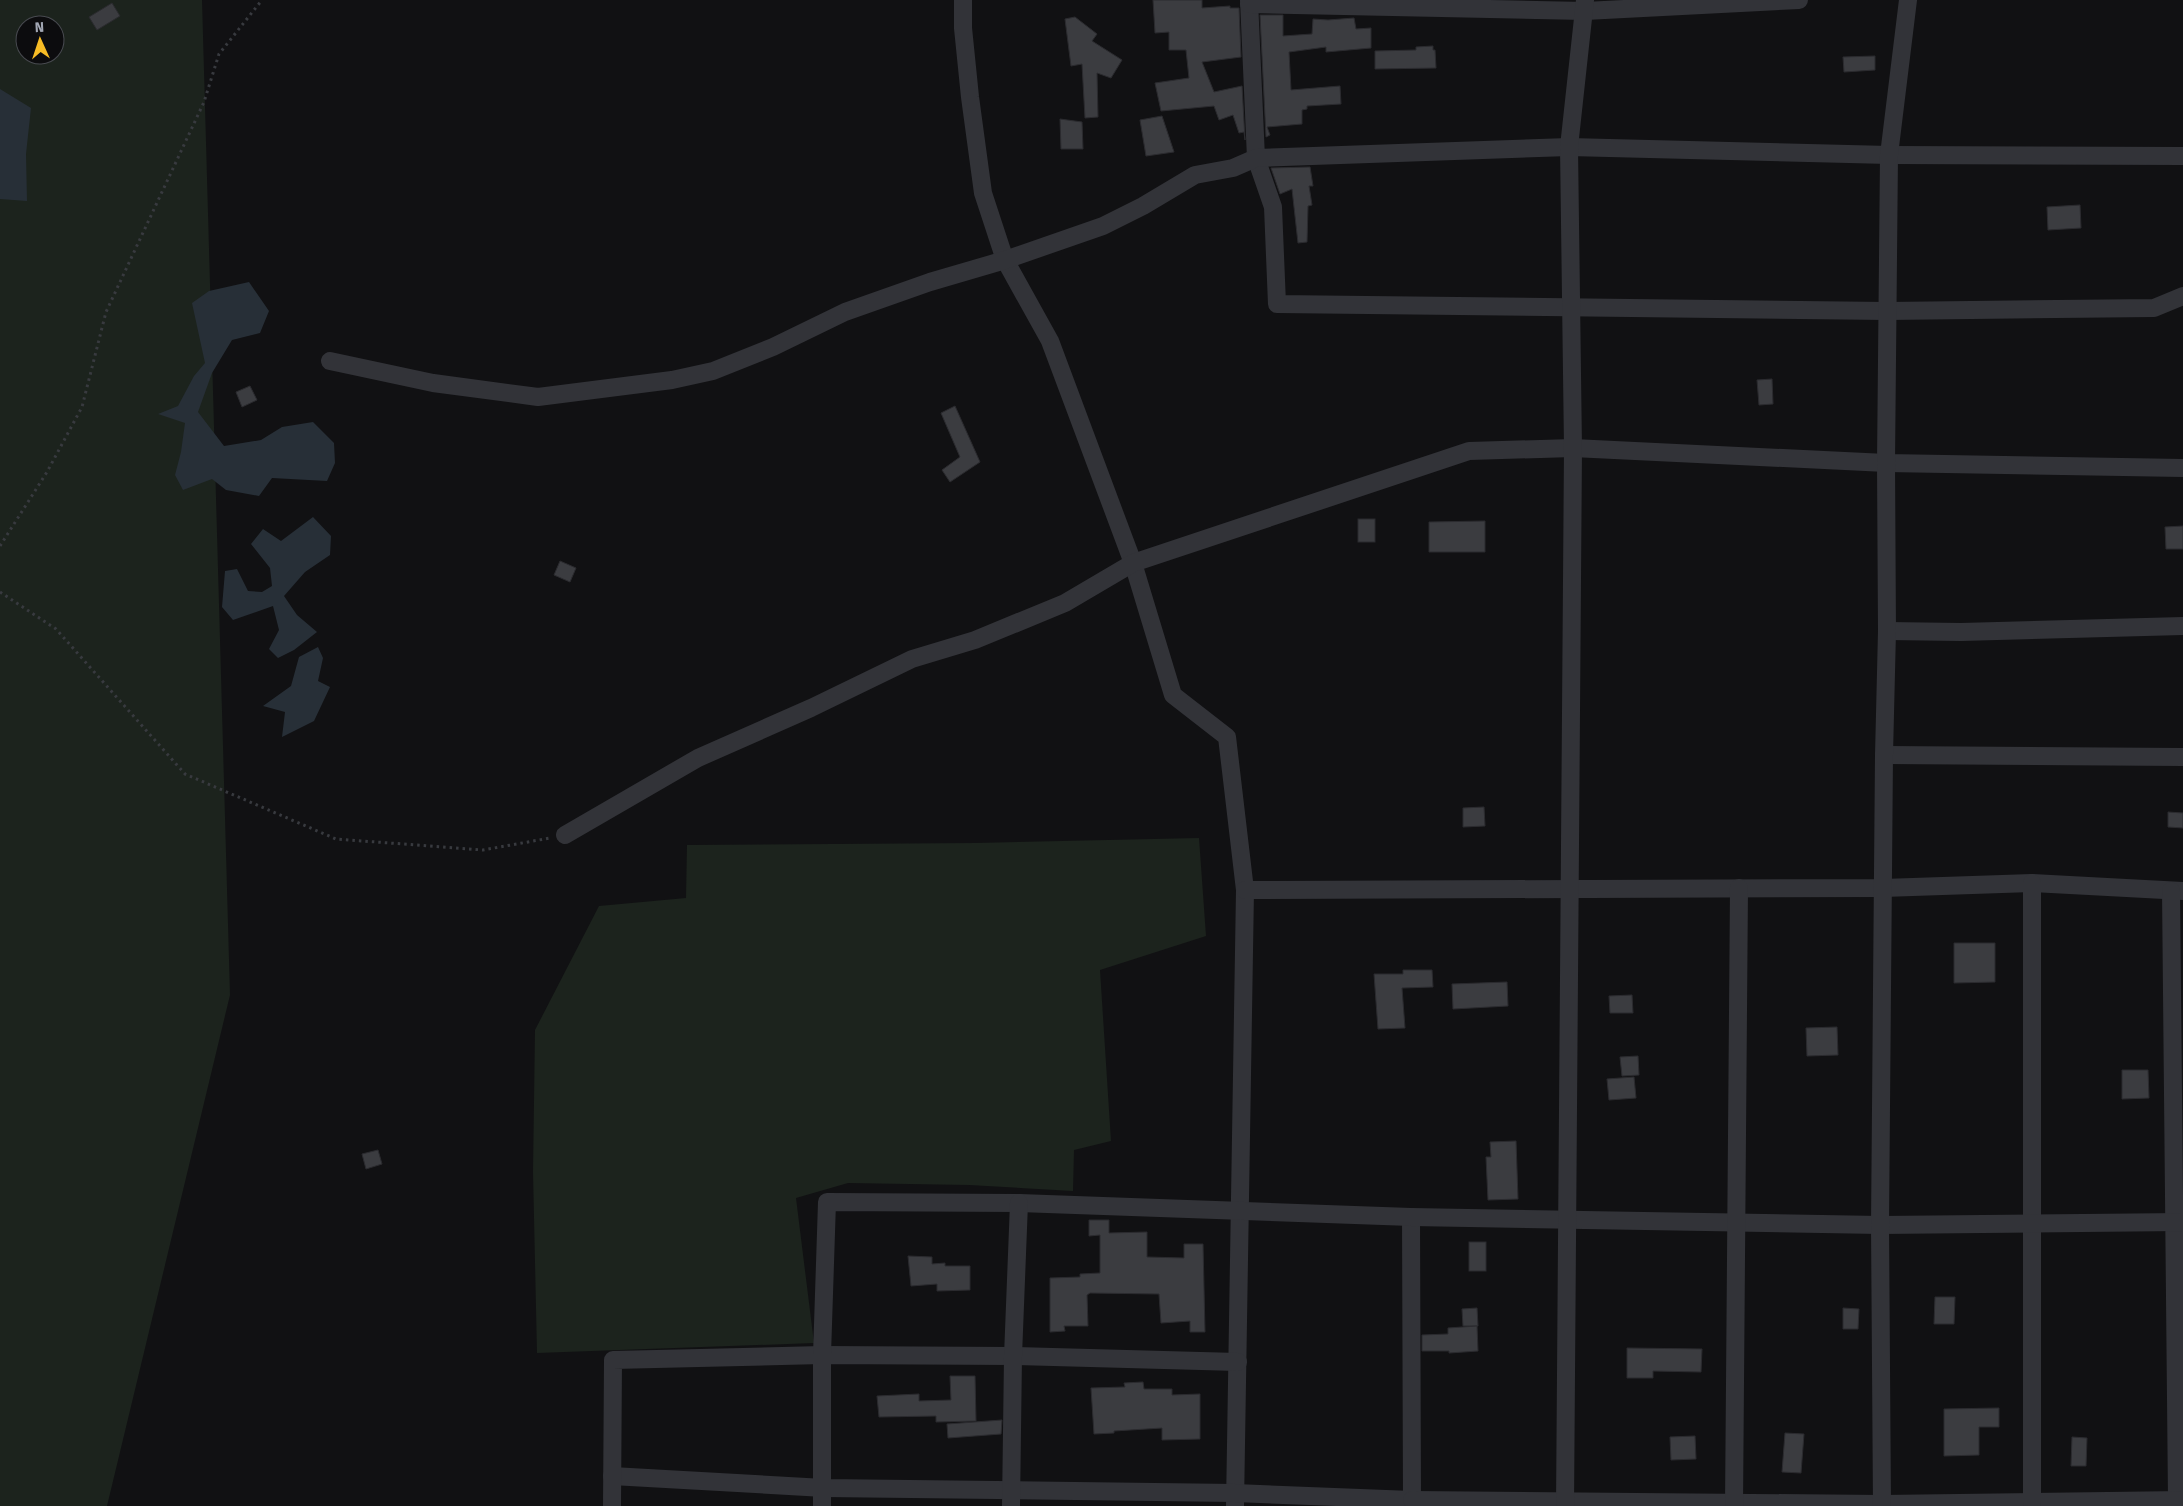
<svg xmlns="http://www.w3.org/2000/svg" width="2183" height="1506" viewBox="0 0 2183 1506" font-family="'Fira Sans',sans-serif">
<rect width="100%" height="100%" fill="#111113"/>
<!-- green -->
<g fill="#1c231d" fill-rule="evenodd">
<path d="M0,0H202L230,995L107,1506H0ZM25,25H55V55H25Z"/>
<polygon points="1199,838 1206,936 1100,970 1111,1141 1074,1150 1073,1191 969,1185 848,1183 796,1198 814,1343 537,1353 533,1172 535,1030 599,906 686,898 687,845 976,843"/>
</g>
<!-- water -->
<g fill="#272f37">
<polygon points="0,89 31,108 26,154 27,201 0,199"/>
<polygon points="249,282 269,311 260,333 232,340 212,373 198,412 224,446 261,440 282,427 313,422 334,443 335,463 327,481 272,478 259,496 226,490 212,479 183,490 175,475 181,452 185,423 158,414 178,406 194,376 205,363 192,303 209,291"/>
<polygon points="313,517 331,536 330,555 305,572 284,596 297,615 317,632 294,650 278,658 269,649 279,630 273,606 233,620 222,607 225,571 237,569 248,591 262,592 272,586 270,568 251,544 263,529 281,541"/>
<polygon points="318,647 323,658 318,681 330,687 314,721 282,737 285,712 263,706 291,686 299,657"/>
</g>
<!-- building -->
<g fill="#3b3c40" stroke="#2b2b2f">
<polygon points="1153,0 1202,0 1202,8 1230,6 1230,8 1239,8 1241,57 1202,62 1214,92 1242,86 1245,140 1244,132 1239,133 1233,115 1219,120 1214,106 1161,111 1155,83 1189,78 1186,50 1169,50 1169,32 1155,33"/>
<polygon points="112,3 120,16 97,30 89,17"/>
<polygon points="1260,15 1283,15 1283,36 1312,34 1313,19 1328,20 1354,18 1356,29 1371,28 1371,48 1326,52 1326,47 1289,52 1291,90 1340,86 1341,104 1307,106 1307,109 1302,110 1302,124 1267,127 1270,135 1266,137"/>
<polygon points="1075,17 1097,34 1092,41 1122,60 1111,78 1097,73 1098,117 1085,118 1082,64 1071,66 1065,19"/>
<polygon points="1433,46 1433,50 1435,50 1436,68 1375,69 1375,51 1416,50 1416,47"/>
<polygon points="1875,56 1875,70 1844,72 1843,57"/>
<polygon points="1162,116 1174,152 1146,156 1140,120"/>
<polygon points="1060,119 1082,122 1083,149 1061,149"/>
<polygon points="1310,167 1313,186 1309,186 1312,205 1308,206 1307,242 1298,243 1292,189 1280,194 1271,168"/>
<polygon points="2080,205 2081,228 2048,230 2047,207"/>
<polygon points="1772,379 1773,404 1759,405 1757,380"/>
<polygon points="250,386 257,400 242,407 236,392"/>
<polygon points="955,406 980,462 950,482 942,470 960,457 941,413"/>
<rect x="1358" y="519" width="17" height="23"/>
<polygon points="1485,521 1485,552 1429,552 1429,522"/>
<polygon points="2183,526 2183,549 2166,549 2165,527"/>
<polygon points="560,561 576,568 570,582 554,575"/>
<polygon points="1484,807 1485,826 1463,827 1463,808"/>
<polygon points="2168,812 2183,813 2183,828 2168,827"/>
<polygon points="1954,943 1995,943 1995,982 1954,983"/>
<polygon points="1403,970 1432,970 1433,987 1402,988 1405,1028 1378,1029 1374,974 1403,974"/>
<polygon points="1507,982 1508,1006 1453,1009 1452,984"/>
<polygon points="1632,995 1633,1013 1610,1013 1609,996"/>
<polygon points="1837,1027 1838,1055 1807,1056 1806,1028"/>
<polygon points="1638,1056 1639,1075 1622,1076 1620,1057"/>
<polygon points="2122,1070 2148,1070 2149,1098 2122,1099"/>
<polygon points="1634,1077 1636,1098 1609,1100 1607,1079"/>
<polygon points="1516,1141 1518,1199 1488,1200 1486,1157 1491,1157 1490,1142"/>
<polygon points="378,1150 382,1164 366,1169 362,1154"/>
<polygon points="1089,1220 1109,1220 1109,1233 1147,1232 1147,1257 1184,1258 1184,1244 1203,1244 1205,1332 1190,1332 1190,1321 1161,1323 1159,1294 1090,1293 1087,1295 1088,1326 1064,1326 1065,1331 1050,1332 1050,1278 1080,1277 1080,1274 1100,1273 1100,1235 1089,1236"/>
<rect x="1469" y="1242" width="17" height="29"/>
<polygon points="908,1256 932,1257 932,1264 945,1263 945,1266 970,1266 970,1290 937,1291 937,1284 911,1286"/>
<polygon points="1935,1297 1955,1297 1954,1324 1934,1324"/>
<polygon points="1477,1308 1478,1326 1463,1326 1462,1309"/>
<polygon points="1843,1308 1859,1309 1858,1329 1843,1329"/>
<polygon points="1477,1326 1478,1351 1449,1353 1449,1351 1422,1351 1422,1335 1448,1334 1448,1328"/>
<polygon points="1627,1348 1702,1349 1701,1372 1653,1371 1653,1378 1627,1378"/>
<polygon points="950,1376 975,1376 976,1421 936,1422 936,1416 879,1417 877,1396 919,1394 919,1401 951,1400"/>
<polygon points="1143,1382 1144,1389 1172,1389 1172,1395 1200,1394 1200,1439 1162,1440 1162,1428 1114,1431 1114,1433 1094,1434 1091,1388 1125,1387 1124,1383"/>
<polygon points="1999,1408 1999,1427 1979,1427 1979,1455 1944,1456 1944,1409"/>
<polygon points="1002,1420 1001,1434 948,1438 947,1424"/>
<polygon points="1785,1433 1804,1434 1801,1473 1782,1472"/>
<polygon points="1695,1436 1696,1459 1671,1460 1670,1437"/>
<polygon points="2072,1437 2087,1438 2086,1466 2071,1466"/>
</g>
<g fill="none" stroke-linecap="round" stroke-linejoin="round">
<!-- path -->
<g stroke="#383a3f" stroke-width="3" stroke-dasharray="2.5 4" stroke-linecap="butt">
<polyline points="0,546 47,472 82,407 106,312 204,102 219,54 262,0"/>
<polyline points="0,592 56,629 185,774 336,839 483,850 550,838"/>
</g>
<!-- minor -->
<g stroke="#323338" stroke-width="18">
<polyline points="963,0 963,28 970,97 983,193 1005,260 1050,341 1133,563 1173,695 1227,737 1245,890 1235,1506"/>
<polyline points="1249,0 1256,158 1273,207 1277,304 1887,311 2154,308 2183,296"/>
<polyline points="1249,4 1585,11 1799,0"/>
<polyline points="330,361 433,383 538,397 672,380 713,371 773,347 845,312 930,282 1005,260 1103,226 1143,206 1195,175 1233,168 1256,158 1569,147 1889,155 2183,156"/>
<polyline points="1887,631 1961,632 2183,626"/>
<polyline points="1884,755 2183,757"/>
<polyline points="565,835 698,758 811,708 912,659 975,640 1065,603 1133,563 1469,451 1573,448 1886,463 2183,468"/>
<polyline points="1245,890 1883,888 2032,883 2183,891"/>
<polyline points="2171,891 2177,1500"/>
<polyline points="612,1476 824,1488 1235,1493 1412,1500 1411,1217"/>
<polyline points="1412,1500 1882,1504 2183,1500"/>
<polyline points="2032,1502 2032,883"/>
<polyline points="612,1506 613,1360 822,1355 1013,1356 1238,1362"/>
<polyline points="822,1506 822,1355 827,1202 1019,1203 1411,1217 1880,1225 2183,1222"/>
<polyline points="1011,1506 1013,1356 1019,1203"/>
<polyline points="1565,1506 1573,448 1569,147 1585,0"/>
<polyline points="1734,1506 1739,888"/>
<polyline points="1882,1506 1880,1225 1884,755 1887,631 1886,463 1889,155 1908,0"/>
</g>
</g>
<!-- north arrow -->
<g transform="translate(40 40) rotate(357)"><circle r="24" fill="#0c0c0e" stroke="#484a50"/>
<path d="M0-4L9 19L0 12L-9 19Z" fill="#f7bc25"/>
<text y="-8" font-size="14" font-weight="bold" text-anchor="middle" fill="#a2a7b4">N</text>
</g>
</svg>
